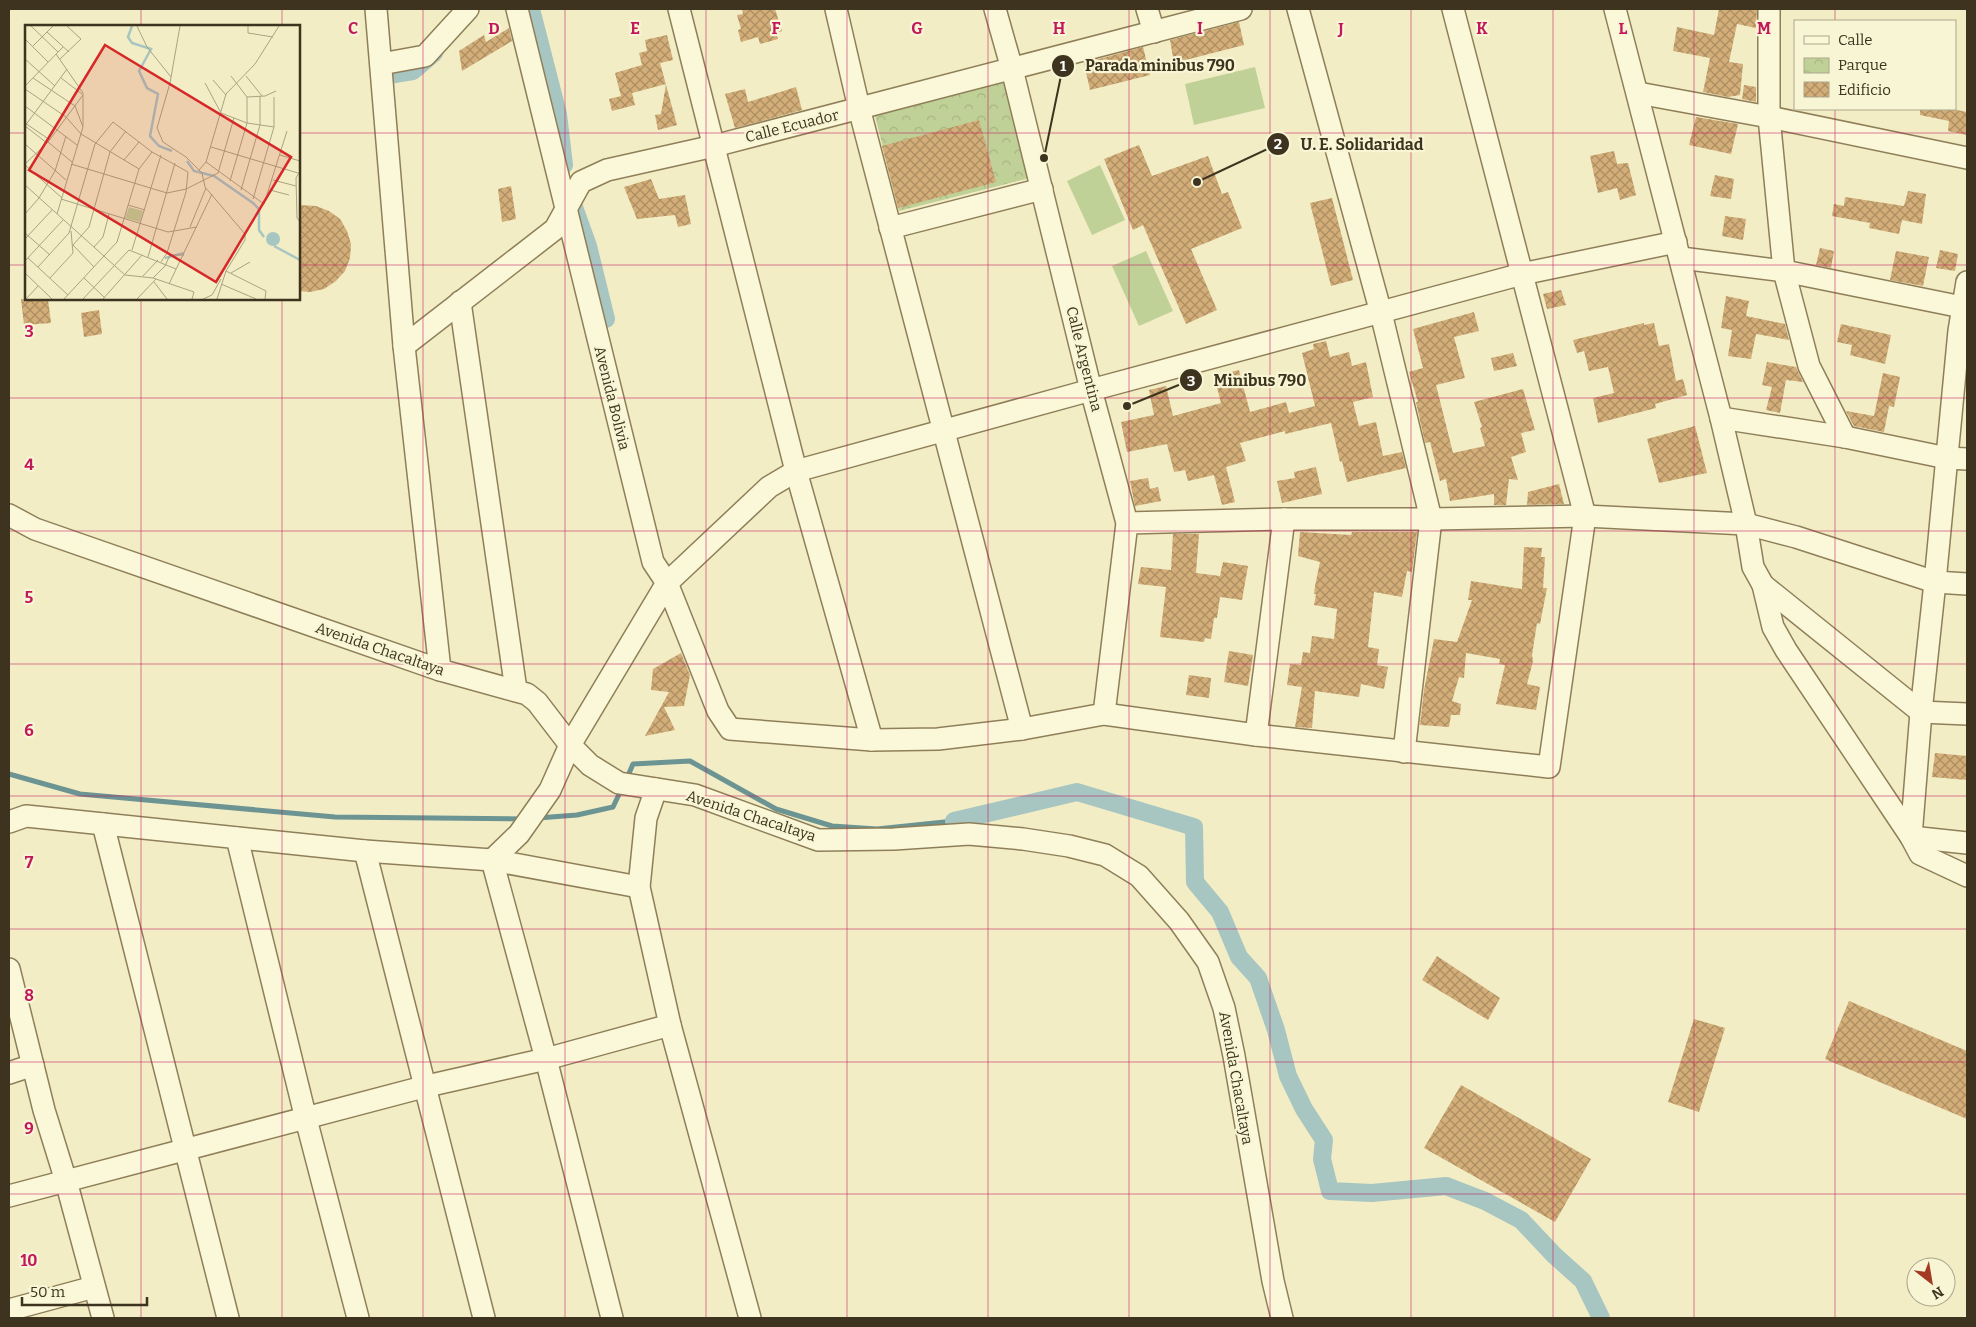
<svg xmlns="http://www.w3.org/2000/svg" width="1976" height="1327" viewBox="0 0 1976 1327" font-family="Bitter,serif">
<defs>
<pattern id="park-crowns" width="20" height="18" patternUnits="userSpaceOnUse" patternTransform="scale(1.25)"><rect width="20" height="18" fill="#c0d197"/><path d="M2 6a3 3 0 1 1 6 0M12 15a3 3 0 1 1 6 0" fill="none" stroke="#a6b482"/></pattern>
<pattern id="building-cross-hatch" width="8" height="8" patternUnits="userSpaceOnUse" patternTransform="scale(1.25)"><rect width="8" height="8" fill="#d3ae78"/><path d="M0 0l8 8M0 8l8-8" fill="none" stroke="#ac8e62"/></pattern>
</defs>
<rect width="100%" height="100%" fill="#f2edc5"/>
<!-- park -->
<polygon fill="url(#park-crowns)" points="1006,79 1030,178 899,211 874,112"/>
<!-- pitch -->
<g fill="#c0d197">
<polygon points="1255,67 1265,108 1194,125 1185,84"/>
<polygon points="1100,165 1125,220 1092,235 1067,181"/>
<polygon points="1146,251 1173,311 1139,326 1112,266"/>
</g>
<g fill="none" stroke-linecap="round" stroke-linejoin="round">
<!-- stream -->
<g stroke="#6c9492" stroke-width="5">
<polyline points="9,774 80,794 335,817 522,819"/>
<polyline points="627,778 633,764 690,761 776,809 832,826 877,829 954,821"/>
<polyline points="538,818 577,815 613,807 622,788"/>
</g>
<!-- canal -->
<g stroke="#a7c5c1" stroke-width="18">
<polyline points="531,9 558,114 564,165"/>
<polyline points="382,76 413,71 434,53"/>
<polyline points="574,207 588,246 606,319"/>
<polyline points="954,821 1077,792 1194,827 1195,882 1220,912 1239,957 1258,978 1276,1030 1288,1076 1304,1109 1324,1140 1322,1159 1330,1191 1372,1193 1446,1186 1485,1201 1521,1220 1554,1255 1583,1281 1601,1318"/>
</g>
</g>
<!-- building -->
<g fill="url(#building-cross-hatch)">
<polygon points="742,9 775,9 782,31 776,33 778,39 760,44 758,37 741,42 738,30 741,29 737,15 743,14"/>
<polygon points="1719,9 1757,9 1756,28 1737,24 1729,62 1743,64 1740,95 1728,97 1703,92 1710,58 1673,51 1677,27 1714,35"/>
<polygon points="1239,22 1244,45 1174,63 1170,40"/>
<polygon points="509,28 512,41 462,71 459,51 484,35 486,42"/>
<polygon points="667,35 673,60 660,63 677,125 658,130 655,115 661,114 666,84 632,93 635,105 612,111 609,99 621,96 615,73 642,65 639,53 647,51 645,40"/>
<polygon points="1143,47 1150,75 1090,90 1084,63"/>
<polygon points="1744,85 1756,87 1756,102 1742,99"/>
<polygon points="796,87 802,110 735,128 725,94 745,89 748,102"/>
<polygon points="1920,109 1952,109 1967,112 1967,135 1948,131 1949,121 1920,115"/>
<polygon points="1696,117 1738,124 1731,154 1689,145"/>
<polygon points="979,120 996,182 898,208 882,146"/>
<polygon points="1139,145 1152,176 1208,156 1222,194 1228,192 1242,228 1191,249 1217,310 1186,324 1143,225 1133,230 1104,159"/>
<polygon points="1614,151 1617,164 1628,163 1636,195 1620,200 1617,188 1598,193 1590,156"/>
<polygon points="1715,175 1734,179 1731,199 1710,196"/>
<polygon points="651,179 659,199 685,195 691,224 678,227 675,215 637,219 624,187"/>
<polygon points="511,186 516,219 502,222 498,189"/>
<polygon points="1908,191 1926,194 1922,224 1902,220 1899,234 1869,228 1870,223 1832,216 1834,204 1844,206 1845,197 1904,206"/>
<polygon points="1332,198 1353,280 1331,286 1310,203"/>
<polygon points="299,205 316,206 329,211 340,219 347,231 351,244 350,258 345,271 336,281 324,289 310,292 299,291"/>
<polygon points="1725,216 1746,219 1743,240 1722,236"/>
<polygon points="1820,248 1834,251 1831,268 1816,265"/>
<polygon points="1940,250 1958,254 1955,271 1936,268"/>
<polygon points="1896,251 1929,257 1923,286 1890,280"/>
<polygon points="1561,290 1566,305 1547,309 1543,294"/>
<polygon points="1726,296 1749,301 1746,316 1785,324 1789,340 1756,334 1751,359 1728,356 1732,330 1721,328"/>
<polygon points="21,299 48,299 51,323 24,325"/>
<polygon points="99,310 102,334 84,337 81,313"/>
<polygon points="1474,312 1479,331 1454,337 1465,378 1436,385 1453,453 1485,446 1480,428 1482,427 1474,402 1523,389 1535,430 1521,433 1526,452 1511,457 1518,480 1509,479 1506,505 1494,505 1494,494 1450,501 1446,479 1440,481 1430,442 1425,443 1416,402 1418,402 1409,372 1423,368 1413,329"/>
<polygon points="1644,323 1644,325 1654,323 1659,346 1669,344 1676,381 1683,379 1687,395 1655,404 1656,408 1598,423 1593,398 1614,393 1608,367 1589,371 1584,351 1577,353 1573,340"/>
<polygon points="1841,324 1891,335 1885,364 1850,355 1852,345 1837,342"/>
<polygon points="1326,341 1330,357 1349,352 1352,366 1366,362 1373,397 1353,402 1359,426 1376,422 1383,456 1402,452 1406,468 1347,482 1342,461 1340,462 1331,423 1285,434 1285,431 1240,443 1246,461 1226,467 1235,502 1222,505 1214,475 1188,481 1185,470 1174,472 1167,444 1127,452 1121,422 1154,415 1149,390 1166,386 1173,416 1221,403 1214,376 1239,370 1250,412 1286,402 1289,413 1315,406 1302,353 1314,349 1313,344"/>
<polygon points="1513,353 1517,366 1494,371 1491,358"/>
<polygon points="1767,362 1796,367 1803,382 1786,380 1780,413 1766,410 1772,387 1762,385"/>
<polygon points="1883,373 1900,377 1894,407 1889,406 1884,432 1854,426 1846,411 1874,416"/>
<polygon points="1695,426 1707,473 1659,483 1647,439"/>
<polygon points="1316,467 1322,494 1282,503 1277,481 1295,478 1294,472"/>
<polygon points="1148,478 1150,489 1158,487 1161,501 1135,506 1130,481"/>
<polygon points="1559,484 1564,504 1527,505 1528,492"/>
<polygon points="1300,532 1351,535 1352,532 1417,532 1412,572 1407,571 1402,597 1374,592 1368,647 1379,649 1377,665 1388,667 1384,689 1361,684 1359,697 1315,691 1312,728 1295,727 1302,687 1287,685 1290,664 1301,665 1303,652 1310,653 1312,636 1334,639 1337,609 1314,605 1316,594 1314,594 1315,586 1320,562 1298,556"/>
<polygon points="1173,534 1199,534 1196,573 1220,576 1223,562 1248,566 1242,600 1220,597 1217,618 1214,618 1211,639 1205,638 1204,642 1160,637 1166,587 1138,584 1141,567 1171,570"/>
<polygon points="1524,547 1542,548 1541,557 1545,557 1543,588 1547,588 1540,624 1537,623 1532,655 1533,661 1527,684 1540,687 1536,710 1496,704 1505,665 1499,664 1500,659 1466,653 1464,678 1459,677 1452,701 1461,704 1460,715 1451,715 1449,727 1420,725 1424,690 1434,639 1457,642 1472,600 1468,600 1471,581 1522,589"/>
<polygon points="1229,651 1253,655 1248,686 1224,682"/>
<polygon points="681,653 690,675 684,706 664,707 675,730 645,736 669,692 651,690 653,669"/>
<polygon points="1189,675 1211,678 1209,698 1186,695"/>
<polygon points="1935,753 1967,756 1967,780 1932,777"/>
<polygon points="1437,956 1500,998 1488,1020 1422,980"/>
<polygon points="1849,1001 1967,1051 1967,1119 1825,1059"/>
<polygon points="1694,1019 1725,1028 1699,1112 1668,1102"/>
<polygon points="1461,1085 1591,1159 1555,1222 1424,1148"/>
</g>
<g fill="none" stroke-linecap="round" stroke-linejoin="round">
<defs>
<g id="minor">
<polyline points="376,9 404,346 440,670"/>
<polyline points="517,9 653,562 667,583 718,711 730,729 872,740 938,739 1022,729 1104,714 1256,735 1549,767 1585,516 1453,9"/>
<polyline points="679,9 796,471 872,740"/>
<polyline points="836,9 859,108 1022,729"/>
<polyline points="995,9 1012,69 1091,390 1127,523 1104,714"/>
<polyline points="1147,9 1154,32"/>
<polyline points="1298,9 1381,313 1431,519 1404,752"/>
<polyline points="1615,9 1721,418 1746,524 1753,567 1763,585 1921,712 1967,714"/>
<polyline points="1769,9 1769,117 1784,271 1809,366 1845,437"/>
<polyline points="381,64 425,56 468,9"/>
<polyline points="1638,93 1769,117 1967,158"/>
<polyline points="890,228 1042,189"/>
<polyline points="1681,258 1784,271 1962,307"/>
<polyline points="460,302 516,690"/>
<polyline points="404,346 555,229 581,182 607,170 714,146 1241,9"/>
<polyline points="1721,418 1845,437 1947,458 1967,459"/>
<polyline points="9,515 35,529 440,670 527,694 537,702 570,745 590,765 619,783 695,795 818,840 894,839 969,834 1023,839 1069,846 1105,855 1139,876 1179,921 1208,962 1224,1008 1234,1056 1273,1281 1282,1318"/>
<polyline points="1127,523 1284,519 1431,519 1585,516 1746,524 1796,537 1935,582 1967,584"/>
<polyline points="1763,585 1773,627 1786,650 1911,837 1920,854 1967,876"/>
<polyline points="1256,735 1284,519"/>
<polyline points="656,789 646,818 639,887 670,1025 750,1318"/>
<polyline points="9,822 26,816 36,817 365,851 492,860 639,887"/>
<polyline points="103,824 228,1318"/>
<polyline points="1911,837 1921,712 1935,582 1959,331 1967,282"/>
<polyline points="1911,837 1967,843"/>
<polyline points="237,838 306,1119 358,1318"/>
<polyline points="365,851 484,1318"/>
<polyline points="9,969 44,1110 66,1181 103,1318"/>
<polyline points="9,1073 33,1065"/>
<polyline points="9,1196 427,1086 546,1059 670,1025"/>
<polyline points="9,1310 94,1287"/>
<polyline points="612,1318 546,1059 492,860 519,834 550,790 570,745 667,583 769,487 796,471 1091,390 1522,274 1676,242"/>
</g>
</defs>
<!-- minor casing -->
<use href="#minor" stroke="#8f7f59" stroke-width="24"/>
<!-- minor -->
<use href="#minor" stroke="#fbf7d9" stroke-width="21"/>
</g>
<!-- grid -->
<path fill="none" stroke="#c2185b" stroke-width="1" stroke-opacity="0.55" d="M141,9V26M282,9V26M423,9V1318M565,9V1318M706,9V1318M847,9V1318M988,9V1318M1129,9V1318M1270,9V1318M1411,9V1318M1553,9V1318M1694,9V1318M1835,9V21M1835,109V1318M9,133H26M299,133H1967M9,265H26M299,265H1967M141,299V1318M282,299V1318M9,398H1967M9,531H1967M9,664H1967M9,796H1967M9,929H1967M9,1062H1967M9,1194H1967"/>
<g text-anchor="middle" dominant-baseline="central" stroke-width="4.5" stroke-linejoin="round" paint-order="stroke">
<!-- street labels -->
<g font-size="15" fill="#3d331e" stroke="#f8f5d5">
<text transform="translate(792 126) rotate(-14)">Calle Ecuador</text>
<text transform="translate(1084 359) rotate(76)">Calle Argentina</text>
<text transform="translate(612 398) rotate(76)">Avenida Bolivia</text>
<text transform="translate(380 649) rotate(19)">Avenida Chacaltaya</text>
<text transform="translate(751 816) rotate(18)">Avenida Chacaltaya</text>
<text transform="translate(1236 1078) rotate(80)">Avenida Chacaltaya</text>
</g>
</g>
<!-- overview -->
<g transform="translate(25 25)">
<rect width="275" height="275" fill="#f2edc5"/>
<path d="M104,182L118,186L115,197L100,193Z" fill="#c0d197"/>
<path d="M241 214a7 7 0 1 1 14 0a7 7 0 1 1-14 0Z" fill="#a7c5c1"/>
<path fill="none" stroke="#a7c5c1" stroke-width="2.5" d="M107,1L103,12L107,18L126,24L114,46L122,63L133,69L125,111L134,121L147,126M162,136L169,146L189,151L228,178L234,184V205L239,212M249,221L275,235M140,233L159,228"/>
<path fill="none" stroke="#aaa382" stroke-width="1" d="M6,1L33,27M112,1L122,22L146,52M155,1L145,58L132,103L138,117L161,132L177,148L180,162L220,209V215L201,246L192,274M223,1V8L248,12M22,7L44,27M0,14L23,37M8,21L28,1M31,29L58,68V101M0,34L30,61M35,34L56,14L42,1M206,51L222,72L240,71L251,66M221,51L237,71M8,53L50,81L58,102L32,189M36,53L57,69M188,55L201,70M180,58L196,88L222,98L249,102M0,61L38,22M0,64L41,92L56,109L114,144M0,81L52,120M0,98L25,115M23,117L47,137M22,118L0,101L42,44M0,119L41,155M186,122L273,148M255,130L275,136M99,135L114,117M181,137L239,179L262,106M0,139L23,117L58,70M46,139L142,168L161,164L193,148L209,93M0,140L37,173M174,145L181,137L201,69L230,39L254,1M275,146L271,153L272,193L275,197M248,155L271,161M205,156L222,98V72M0,160L100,250L128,253L169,267L167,274M216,165L235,100V71M245,165L264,170M36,174L143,207L172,202M228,174L249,102V72M103,180L120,185M0,189L14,173L30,146L41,111M165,202L181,163M0,208L25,230M0,214L27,185M69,222L78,212L84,189M107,225L136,130M123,232L150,138M3,233L43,270M0,236L38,195M13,242L44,208L70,119L88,97L127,127L163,147L161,167L142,228L136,237M69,242L48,220L64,202L85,127L101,106M201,246L241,266L240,274M0,248L27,274M206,248L225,237M118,251L133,235M25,253L48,228L46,206M59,253L80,273M128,253L140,241L145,230H159M129,257L142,274M144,259L187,169M196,259L231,274M1,274L13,261M39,274L92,217L114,144L127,127M58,274L104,225L151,244M78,274L117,230M112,274L131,254M178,274L187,270L196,254"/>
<path fill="#d62828" fill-opacity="0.15" stroke="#d62828" stroke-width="2.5" d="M80,20L266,132L191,257L4,145Z"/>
<rect width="275" height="275" fill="none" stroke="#3d331e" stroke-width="2.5"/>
</g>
<g font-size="16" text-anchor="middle" font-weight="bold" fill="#c2185b" stroke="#f8f5d5" stroke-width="4.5" stroke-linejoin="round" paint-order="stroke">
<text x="353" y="34">C</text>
<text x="494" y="34">D</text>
<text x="635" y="34">E</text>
<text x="776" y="34">F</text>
<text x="917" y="34">G</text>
<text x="1059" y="34">H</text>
<text x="1200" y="34">I</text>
<text x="1341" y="34">J</text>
<text x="1482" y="34">K</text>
<text x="1623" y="34">L</text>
<text x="1764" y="34">M</text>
<text x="29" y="337">3</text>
<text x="29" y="470">4</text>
<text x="29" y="603">5</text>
<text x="29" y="736">6</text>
<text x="29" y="868">7</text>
<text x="29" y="1001">8</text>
<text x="29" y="1134">9</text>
<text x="29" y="1266">10</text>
</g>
<!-- callouts -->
<path fill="none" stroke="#3d331e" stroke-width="2" d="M1044 158L1063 66M1197 182L1278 144M1127 406L1191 380"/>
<g fill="#3d331e" stroke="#f8f5d5" stroke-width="2">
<circle cx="1044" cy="158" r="5"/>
<circle cx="1197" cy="182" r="5"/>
<circle cx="1127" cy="406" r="5"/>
<circle cx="1063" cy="66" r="12"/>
<circle cx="1278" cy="144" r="12"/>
<circle cx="1191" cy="380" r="12"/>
</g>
<g font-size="15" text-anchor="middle" font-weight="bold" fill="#fff">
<text x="1063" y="71">1</text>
<text x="1278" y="149">2</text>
<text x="1191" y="386">3</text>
</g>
<g font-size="16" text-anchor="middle" font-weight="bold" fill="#3d331e" stroke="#f8f5d5" stroke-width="4.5" stroke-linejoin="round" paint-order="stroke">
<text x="1160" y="71">Parada minibus 790</text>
<text x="1362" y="150">U. E. Solidaridad</text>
<text x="1260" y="386">Minibus 790</text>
</g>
<!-- border -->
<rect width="1976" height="1327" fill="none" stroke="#3d331e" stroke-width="20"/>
<!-- legend -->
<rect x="1794" y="20" width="162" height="90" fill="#f8f5d5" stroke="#ada78c"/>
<rect x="1804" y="36" width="25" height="8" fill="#fbf7d9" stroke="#ada78c"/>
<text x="1838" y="45" font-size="15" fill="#3d331e">Calle</text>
<rect x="1804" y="58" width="25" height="15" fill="url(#park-crowns)" stroke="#ada78c"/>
<text x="1838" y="70" font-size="15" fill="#3d331e">Parque</text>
<rect x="1804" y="82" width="25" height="15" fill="url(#building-cross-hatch)" stroke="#ada78c"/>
<text x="1838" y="95" font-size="15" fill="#3d331e">Edificio</text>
<!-- north arrow -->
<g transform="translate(1931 1282) rotate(149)"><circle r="24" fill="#f8f5d5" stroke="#ada78c"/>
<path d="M0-4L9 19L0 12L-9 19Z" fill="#a33a24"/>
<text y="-8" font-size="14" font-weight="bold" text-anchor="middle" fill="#3d331e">N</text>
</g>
<!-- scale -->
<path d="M22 1297v8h125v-8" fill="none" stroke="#3d331e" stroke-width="2.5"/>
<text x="30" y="1297" font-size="15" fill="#3d331e" stroke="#f8f5d5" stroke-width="4" paint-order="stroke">50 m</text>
</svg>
